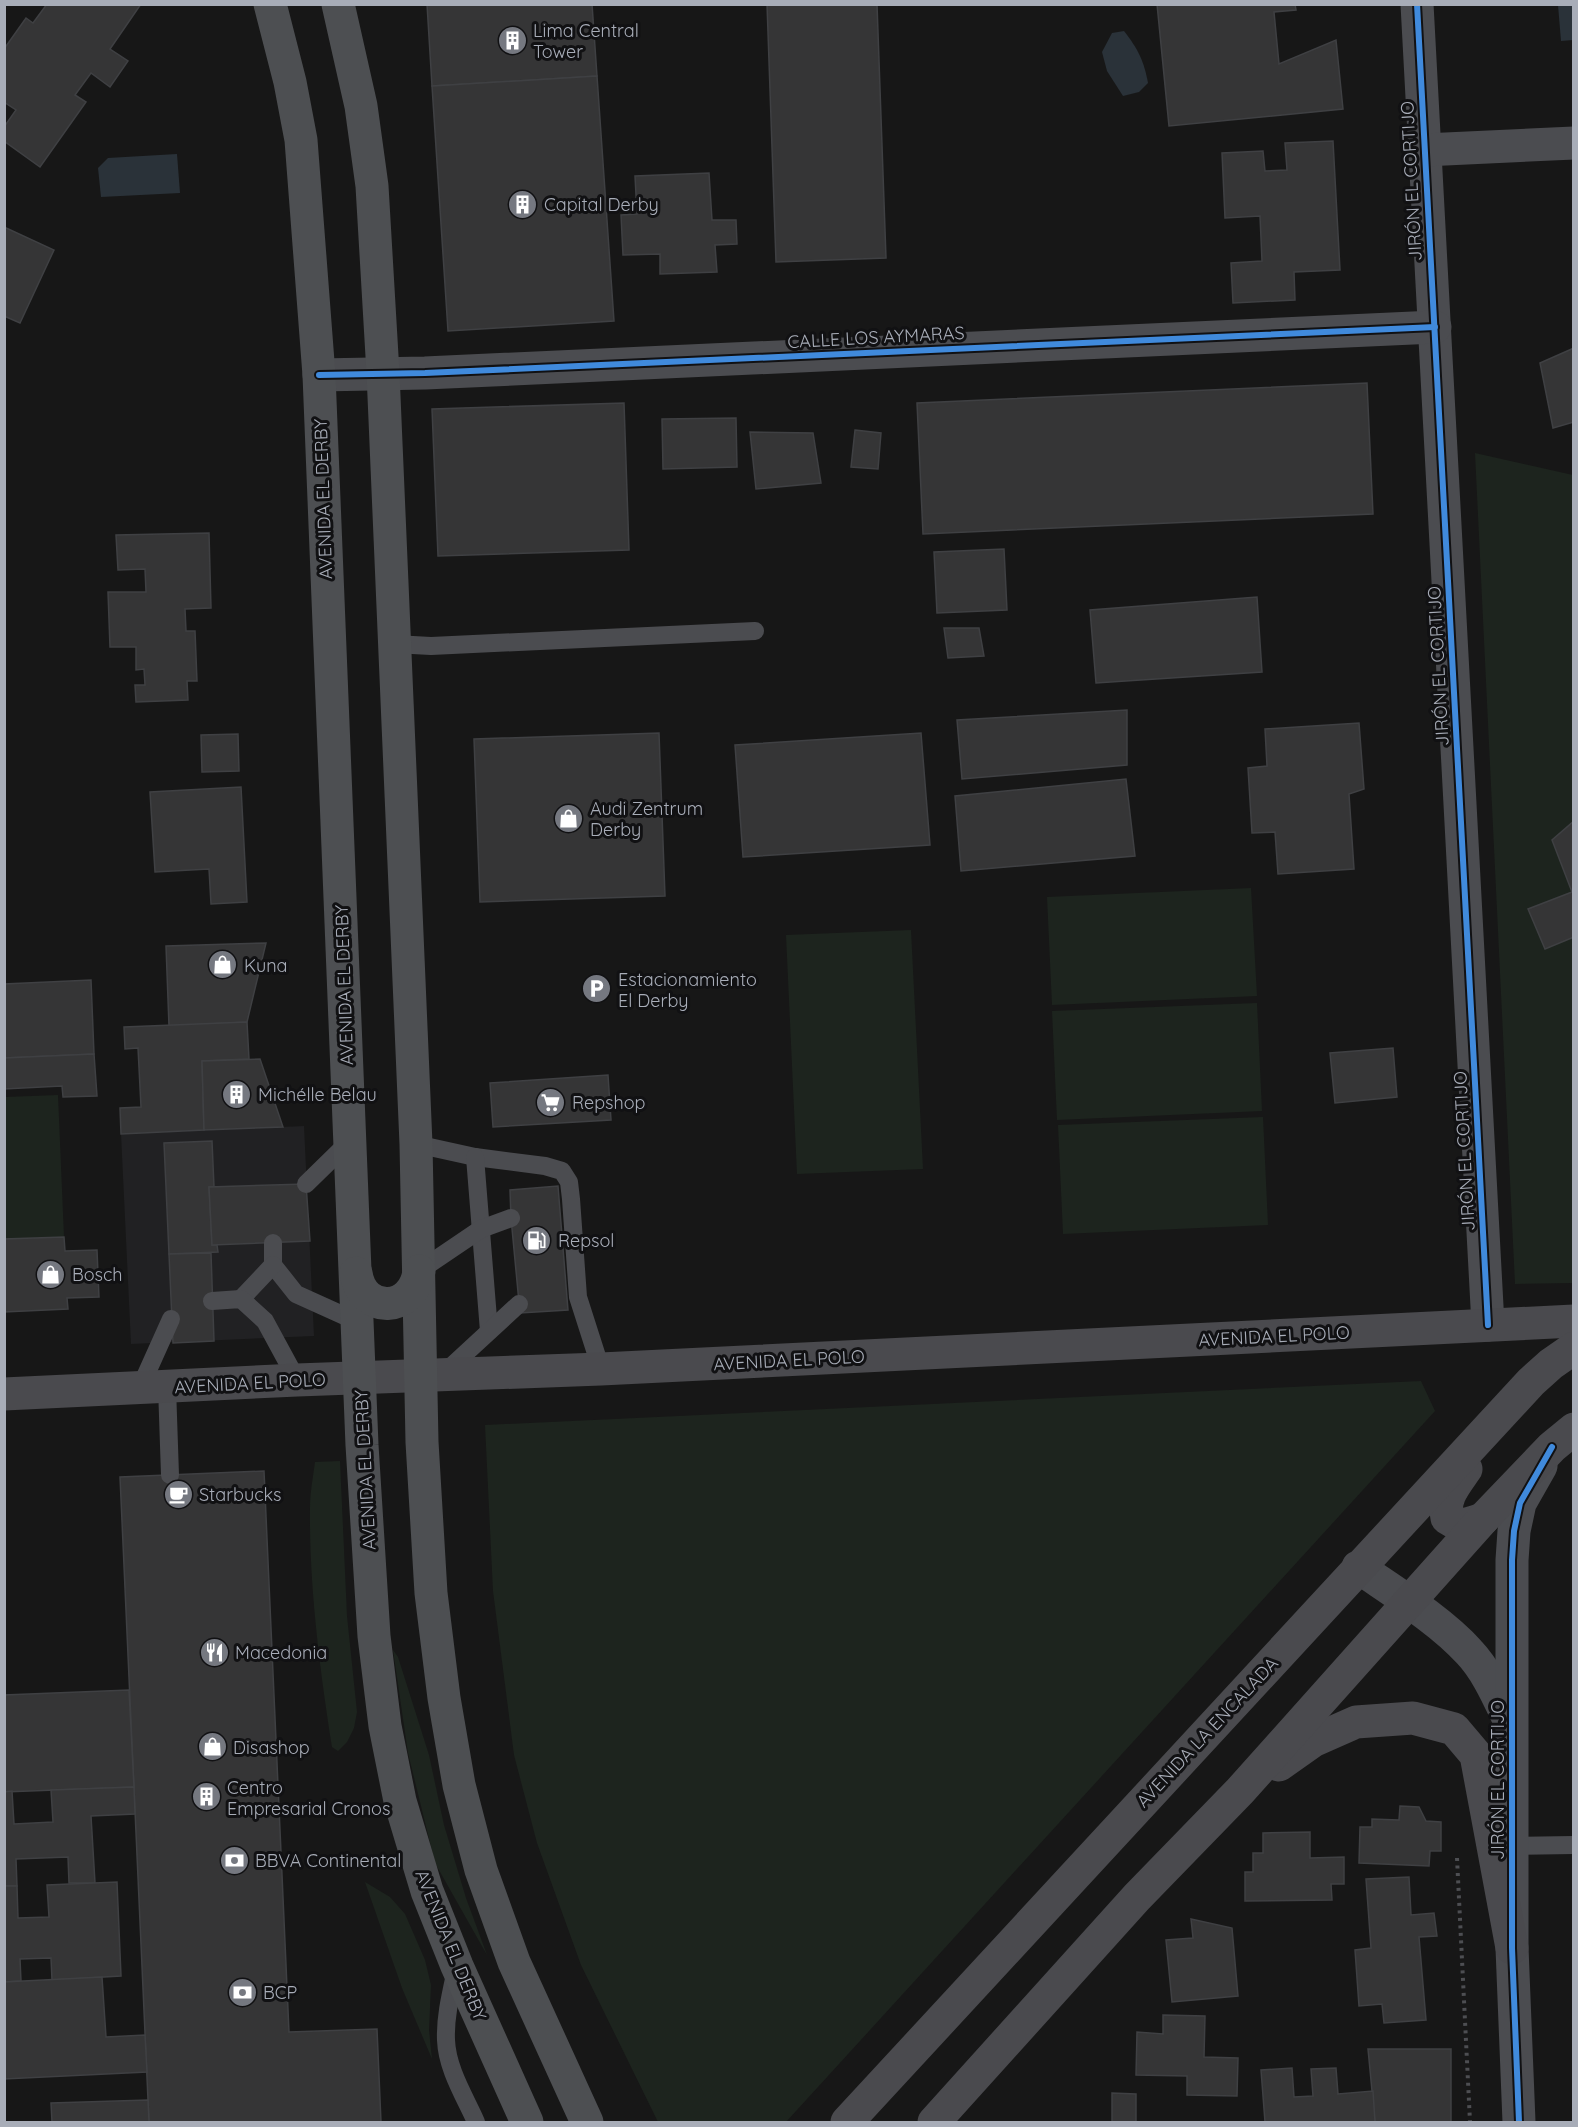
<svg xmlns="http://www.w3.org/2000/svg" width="1578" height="2127" viewBox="0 0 1578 2127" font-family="Quicksand,sans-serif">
<rect width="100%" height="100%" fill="#171717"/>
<!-- built -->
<polygon fill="#212123" points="304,1126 314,1336 131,1344 121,1134"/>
<!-- green -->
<g fill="#1d241e">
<polygon points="1475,453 1573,475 1573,1283 1515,1284"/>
<polygon points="1251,888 1257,996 1052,1005 1047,897"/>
<polygon points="911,930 923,1169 797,1174 786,935"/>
<polygon points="1257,1003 1262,1111 1057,1120 1052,1011"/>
<polygon points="58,1095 64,1237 5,1239 5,1097"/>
<polygon points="1263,1117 1268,1225 1063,1234 1058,1125"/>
<polygon points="1421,1381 1435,1411 786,2122 658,2122 581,1965 537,1843 514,1755 493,1591 485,1425"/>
<path d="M340,1461L347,1616L357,1712L354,1728L347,1742L338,1751L332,1747C320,1671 309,1585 310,1508C310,1493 313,1477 315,1462Z"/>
<polygon points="393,1650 398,1657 429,1755 444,1825 466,1898 487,1955 435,1863 408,1753"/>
<polygon points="365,1882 390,1897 405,1914 425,1960 431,1985 429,2030 432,2059 402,1988"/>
</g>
<!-- water -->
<g fill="#2a3239">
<polygon points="1558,5 1573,5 1573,40 1561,41"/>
<path d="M1124,31C1138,49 1144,61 1148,83L1139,92L1123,96L1107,71L1102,52L1112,33Z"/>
<polygon points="177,154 180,193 101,197 98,168 108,158"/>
</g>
<!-- building -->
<g fill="#353536" stroke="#3f4043" stroke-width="1.5">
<polygon points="47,4 141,4 110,49 128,61 110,87 91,73 75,95 86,102 40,167 4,141 4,127 16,110 4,102 4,49 26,18 33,23"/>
<polygon points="427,4 592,4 597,76 432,86"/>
<polygon points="767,4 877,4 886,258 776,262"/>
<polygon points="1157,4 1295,4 1296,10 1274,12 1279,64 1336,40 1343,109 1169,126"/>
<polygon points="597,76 614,321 448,331 432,86"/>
<polygon points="1333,141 1340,270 1294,272 1295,300 1233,303 1231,263 1262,261 1260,216 1225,218 1222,153 1263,151 1265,171 1287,170 1285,143"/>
<polygon points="709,173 712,220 736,220 737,244 715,245 717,272 660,274 660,254 623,255 621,215 637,214 635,176"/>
<polygon points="4,227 54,250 20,323 4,316"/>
<polygon points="1574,348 1574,422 1553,428 1540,363"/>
<polygon points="1367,383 1373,514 923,534 917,403"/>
<polygon points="624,403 629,550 438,556 432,409"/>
<polygon points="736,418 737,467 663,469 662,419"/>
<polygon points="855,430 881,433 878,469 851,467"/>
<polygon points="750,432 813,433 821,483 756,489"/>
<polygon points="209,533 211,608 185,609 186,631 195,631 197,681 187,681 188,700 136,702 135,685 145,685 144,669 136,670 136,647 110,647 108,592 146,592 145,569 118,570 116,535"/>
<polygon points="1004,549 1007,610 937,613 934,552"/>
<polygon points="1257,597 1262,672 1096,683 1090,610"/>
<polygon points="944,628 979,628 984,656 948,658"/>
<polygon points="1127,710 1127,765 962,779 957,720"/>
<polygon points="1359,723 1364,789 1349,794 1354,869 1278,874 1275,832 1252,833 1248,768 1267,766 1265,729"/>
<polygon points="659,733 665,896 480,902 474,739"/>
<polygon points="921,733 930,845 743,857 735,745"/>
<polygon points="238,734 239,771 202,772 201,735"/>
<polygon points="1126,779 1135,856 961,871 955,796"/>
<polygon points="241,787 247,902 211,904 209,869 155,872 150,792"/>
<polygon points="1574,821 1574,937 1545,949 1528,909 1572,892 1552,840"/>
<polygon points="266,943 247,1022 169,1026 166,946"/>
<polygon points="91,980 94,1054 4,1058 4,984"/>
<polygon points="247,1022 249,1059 202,1061 204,1130 121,1134 120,1108 141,1107 138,1048 125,1049 124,1027"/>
<polygon points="1393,1048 1397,1097 1335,1103 1330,1053"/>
<polygon points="94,1054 97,1096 63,1097 62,1086 4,1089 4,1058"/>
<polygon points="260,1059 283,1127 204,1130 202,1061"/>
<polygon points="608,1075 611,1120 493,1127 490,1083"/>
<polygon points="212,1141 214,1187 209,1187 212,1245 217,1245 218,1252 169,1254 164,1143"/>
<polygon points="306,1184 310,1241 212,1245 209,1187"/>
<polygon points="558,1186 568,1310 520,1313 511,1218 510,1190"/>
<polygon points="64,1237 65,1251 97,1250 99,1297 67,1298 68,1309 4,1312 4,1239"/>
<polygon points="211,1253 214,1341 173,1343 169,1254"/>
<polygon points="264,1471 289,2032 377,2029 381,2122 149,2122 120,1477"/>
<polygon points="129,1690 134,1787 4,1792 4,1695"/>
<polygon points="134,1787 135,1814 91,1816 95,1883 69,1883 68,1857 16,1859 17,1886 4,1886 4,1792 12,1791 14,1824 53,1822 51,1790"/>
<polygon points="1400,1806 1419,1807 1426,1821 1441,1822 1441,1851 1430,1851 1429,1866 1359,1863 1360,1827 1372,1827 1372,1819 1399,1820"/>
<polygon points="1310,1832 1310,1858 1344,1857 1344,1884 1331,1884 1332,1900 1245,1901 1245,1872 1253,1872 1253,1853 1263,1853 1263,1833"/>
<polygon points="1409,1877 1411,1915 1434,1913 1437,1936 1419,1937 1426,2020 1384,2023 1382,2004 1359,2006 1355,1950 1371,1948 1366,1879"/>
<polygon points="117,1882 121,1976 52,1980 51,1958 20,1959 21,1981 4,1982 4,1886 17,1886 18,1918 49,1917 47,1885"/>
<polygon points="1191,1919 1232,1928 1238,1996 1172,2002 1166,1940 1193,1938"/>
<polygon points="102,1977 106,2037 145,2035 147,2072 4,2079 4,1982"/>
<polygon points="1163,2015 1205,2016 1204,2057 1238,2058 1237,2096 1187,2095 1187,2076 1136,2075 1137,2032 1163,2034"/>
<polygon points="1368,2049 1451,2049 1451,2122 1375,2122"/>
<polygon points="1292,2068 1294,2097 1313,2096 1311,2069 1336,2068 1338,2094 1373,2091 1375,2122 1265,2122 1261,2070"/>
<polygon points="1112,2093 1136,2094 1136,2122 1112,2122"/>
<polygon points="148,2100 149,2122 52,2122 51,2103"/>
</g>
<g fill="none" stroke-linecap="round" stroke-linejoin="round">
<!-- path -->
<polyline stroke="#4d4e52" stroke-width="4" stroke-dasharray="3 4.5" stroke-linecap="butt" points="1457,1858 1470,2122"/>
<!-- service -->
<g stroke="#4b4c50" stroke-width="18">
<polyline points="394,644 431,646 755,631"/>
<polyline points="416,1144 475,1157 545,1166 562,1171 569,1182 571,1199 578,1297 601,1369"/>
<polyline points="475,1157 489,1331"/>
<polyline points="306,1184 350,1141"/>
<polyline points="273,1243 273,1265 296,1294 358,1322"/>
<polyline points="419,1271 481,1229 511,1218"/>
<polyline points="241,1299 273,1265"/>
<polyline points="212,1301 241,1299 265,1321 297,1380"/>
<polyline points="443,1374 519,1304"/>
<polyline points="167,1387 170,1475"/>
<polyline points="140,1388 171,1319"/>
<polyline points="1512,1846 1574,1845"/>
<path d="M456,1970C451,1993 445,2017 446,2040C447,2069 465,2097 476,2122"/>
</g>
<!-- minor -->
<g stroke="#4b4c50" stroke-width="33">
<polyline points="1417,4 1488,1325"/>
<polyline points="1424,150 1574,143"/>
<polyline points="319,375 425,373 1435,327"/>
</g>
<!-- tertiary -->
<g stroke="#4b4c50" stroke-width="33">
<path d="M1358,1567C1394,1592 1440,1620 1469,1652C1487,1671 1498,1697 1509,1720"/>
<polyline points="1519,2122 1512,1948 1512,1560 1514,1531 1520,1503 1541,1466"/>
</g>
<!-- secondary -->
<g stroke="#4a4a4e" stroke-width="33">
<polyline points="4,1394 297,1380 601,1369 1574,1321"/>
<path d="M1466,1469C1455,1485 1443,1498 1447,1518C1462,1528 1467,1524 1483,1519"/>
<polyline points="1279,1765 1313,1741 1356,1722 1413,1718 1454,1729 1476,1755 1512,1948"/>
<polyline points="847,2122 1531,1382 1551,1364 1574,1348"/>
<polyline points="934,2122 1137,1897 1240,1791 1483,1519 1552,1447 1574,1429"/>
</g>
<!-- primary -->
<g stroke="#4d4f52" stroke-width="33">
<polyline points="270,4 290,82 301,140 319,375 362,1445 374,1636 385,1726 400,1801 427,1891 457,1966 527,2122"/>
<polyline points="338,4 361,106 372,186 383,373 416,1144 422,1442 431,1593 444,1698 459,1785 481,1870 514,1962 587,2122"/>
<path d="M356,1273C362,1315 414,1313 419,1271"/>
</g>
<defs>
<g id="cycleway">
<polyline points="1417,4 1488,1325"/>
<polyline points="319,375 425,373 1435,327"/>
<polyline points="1519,2122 1512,1948 1512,1560 1514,1531 1520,1503 1552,1447"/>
</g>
</defs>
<!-- cycleway casing -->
<use href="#cycleway" stroke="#111113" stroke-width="10"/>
<!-- cycleway -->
<use href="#cycleway" stroke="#408adc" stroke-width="6"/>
</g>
<!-- icons -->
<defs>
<symbol id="building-disc" viewBox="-11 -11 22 22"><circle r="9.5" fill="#757880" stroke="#111113"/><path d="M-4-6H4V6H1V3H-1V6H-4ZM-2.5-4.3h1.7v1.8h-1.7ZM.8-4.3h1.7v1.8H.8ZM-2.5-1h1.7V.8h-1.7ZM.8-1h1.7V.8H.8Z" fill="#fff"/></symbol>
<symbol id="shop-disc" viewBox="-11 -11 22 22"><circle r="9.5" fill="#757880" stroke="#111113"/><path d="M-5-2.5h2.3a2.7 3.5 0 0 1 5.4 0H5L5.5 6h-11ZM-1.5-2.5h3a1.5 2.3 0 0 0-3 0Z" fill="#fff"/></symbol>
<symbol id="parking-disc" viewBox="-11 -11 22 22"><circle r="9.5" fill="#757880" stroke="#111113"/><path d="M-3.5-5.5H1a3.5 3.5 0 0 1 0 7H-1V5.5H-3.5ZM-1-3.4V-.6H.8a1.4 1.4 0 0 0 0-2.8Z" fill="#fff"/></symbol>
<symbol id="supermarket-disc" viewBox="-11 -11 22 22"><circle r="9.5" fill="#757880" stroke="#111113"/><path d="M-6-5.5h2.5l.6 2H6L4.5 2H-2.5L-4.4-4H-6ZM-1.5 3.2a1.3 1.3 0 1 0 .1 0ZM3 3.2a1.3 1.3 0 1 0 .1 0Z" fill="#fff"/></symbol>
<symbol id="fuel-disc" viewBox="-11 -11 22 22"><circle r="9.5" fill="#757880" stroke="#111113"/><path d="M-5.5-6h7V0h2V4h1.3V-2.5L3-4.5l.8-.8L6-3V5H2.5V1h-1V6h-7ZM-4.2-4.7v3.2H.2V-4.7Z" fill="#fff"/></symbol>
<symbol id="cafe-disc" viewBox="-11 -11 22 22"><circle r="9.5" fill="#757880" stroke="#111113"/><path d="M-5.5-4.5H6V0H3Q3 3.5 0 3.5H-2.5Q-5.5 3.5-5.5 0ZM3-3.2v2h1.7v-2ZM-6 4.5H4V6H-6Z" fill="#fff"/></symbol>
<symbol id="restaurant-disc" viewBox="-11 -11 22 22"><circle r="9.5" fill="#757880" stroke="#111113"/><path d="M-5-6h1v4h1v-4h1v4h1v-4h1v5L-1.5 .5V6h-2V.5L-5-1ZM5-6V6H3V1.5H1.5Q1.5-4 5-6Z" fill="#fff"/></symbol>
<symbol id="bank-disc" viewBox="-11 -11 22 22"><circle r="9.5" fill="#757880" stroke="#111113"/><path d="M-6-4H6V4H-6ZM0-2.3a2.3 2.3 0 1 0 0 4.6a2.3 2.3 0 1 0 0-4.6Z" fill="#fff"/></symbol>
</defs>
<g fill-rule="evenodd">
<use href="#building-disc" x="496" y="24" width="33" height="33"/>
<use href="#building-disc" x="506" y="188" width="33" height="33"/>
<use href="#shop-disc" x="552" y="802" width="33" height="33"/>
<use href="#shop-disc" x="206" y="948" width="33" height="33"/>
<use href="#parking-disc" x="580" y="972" width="33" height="33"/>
<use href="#building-disc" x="220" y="1078" width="33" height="33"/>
<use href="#supermarket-disc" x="534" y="1086" width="33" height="33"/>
<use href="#fuel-disc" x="520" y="1224" width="33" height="33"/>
<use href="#shop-disc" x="34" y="1258" width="33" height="33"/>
<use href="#cafe-disc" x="162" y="1478" width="33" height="33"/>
<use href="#restaurant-disc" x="198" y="1636" width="33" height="33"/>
<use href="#shop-disc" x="196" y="1730" width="33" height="33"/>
<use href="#building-disc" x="190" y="1780" width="33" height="33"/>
<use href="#bank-disc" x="218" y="1844" width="33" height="33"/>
<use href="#bank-disc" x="226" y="1976" width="33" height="33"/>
</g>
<g text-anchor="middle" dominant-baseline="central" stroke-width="6" stroke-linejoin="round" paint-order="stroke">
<!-- poi labels -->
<g font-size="18" fill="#a8adb8" stroke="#111113" text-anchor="start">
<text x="533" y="30">Lima Central<tspan x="533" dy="21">Tower</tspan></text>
<text x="544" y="204">Capital Derby</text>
<text x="590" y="808">Audi Zentrum<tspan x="590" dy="21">Derby</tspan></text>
<text x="244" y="965">Kuna</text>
<text x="618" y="979">Estacionamiento<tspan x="618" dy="21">El Derby</tspan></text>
<text x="258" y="1094">Michélle Belau</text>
<text x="572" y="1102">Repshop</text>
<text x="558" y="1240">Repsol</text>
<text x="72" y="1274">Bosch</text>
<text x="199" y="1494">Starbucks</text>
<text x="235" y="1652">Macedonia</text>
<text x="233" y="1747">Disashop</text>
<text x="227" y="1787">Centro<tspan x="227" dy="21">Empresarial Cronos</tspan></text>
<text x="255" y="1860">BBVA Continental</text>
<text x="263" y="1992">BCP</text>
</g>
<!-- street labels -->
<g font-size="18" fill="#a8adb8" stroke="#111113">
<text transform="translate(1411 181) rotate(-93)">JIRÓN EL CORTIJO</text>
<text transform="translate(876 337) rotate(-3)">CALLE LOS AYMARAS</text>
<text transform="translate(323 499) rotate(-92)">AVENIDA EL DERBY</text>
<text transform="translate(1438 666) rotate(-93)">JIRÓN EL CORTIJO</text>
<text transform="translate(344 985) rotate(-92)">AVENIDA EL DERBY</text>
<text transform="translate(1464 1151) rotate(-93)">JIRÓN EL CORTIJO</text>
<text transform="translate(1274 1336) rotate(-3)">AVENIDA EL POLO</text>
<text transform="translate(789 1360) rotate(-3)">AVENIDA EL POLO</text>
<text transform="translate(250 1383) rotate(-3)">AVENIDA EL POLO</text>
<text transform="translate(365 1470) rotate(-93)">AVENIDA EL DERBY</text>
<text transform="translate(1207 1732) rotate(-47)">AVENIDA LA ENCALADA</text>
<text transform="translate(1497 1780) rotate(-90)">JIRÓN EL CORTIJO</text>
<text transform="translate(451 1945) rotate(68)">AVENIDA EL DERBY</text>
</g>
</g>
<!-- border -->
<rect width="1578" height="2127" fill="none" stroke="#a8adb8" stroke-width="12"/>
</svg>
